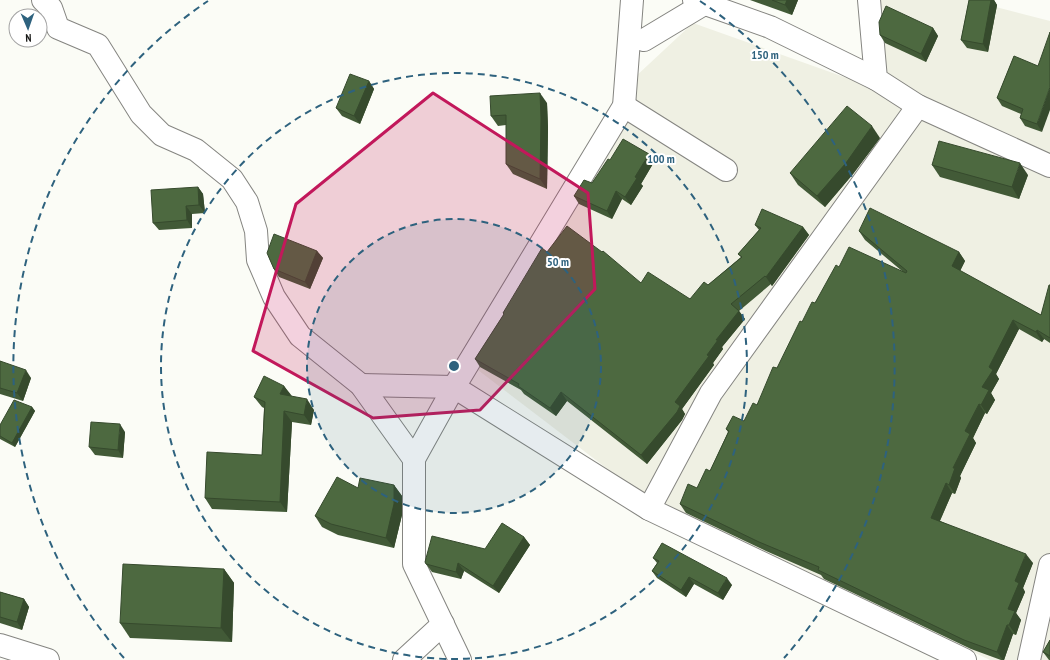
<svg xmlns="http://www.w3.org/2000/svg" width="1050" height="660" viewBox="0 0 1050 660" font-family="'PT Sans Narrow',sans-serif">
<rect width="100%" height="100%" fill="#fbfcf6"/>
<!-- built -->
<polygon fill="#eff0e3" points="869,0 969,0 1050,21 1050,660 990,660 643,496 461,357 619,92 693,23 861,83"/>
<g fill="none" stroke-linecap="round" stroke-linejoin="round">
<defs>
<g id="minor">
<polyline points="43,0 51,8 58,28 98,45 141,114 162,135 196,150 232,179 247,202 256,231 258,260 274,297 300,336 361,385 414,459"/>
<polyline points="694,0 770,27 876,79"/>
<polyline points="869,0 876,79 918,106 1050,166"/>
<polyline points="644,40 704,4 706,0"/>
<polyline points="624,106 726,170"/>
<polyline points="361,385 454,387 649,509 965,660"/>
<polyline points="649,509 711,393 918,106"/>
<polyline points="0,645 48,660"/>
<polyline points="404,660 443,624"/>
<polyline points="460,660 414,564 414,459 454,387 624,106 632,0"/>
<polyline points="1029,660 1050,565"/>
</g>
</defs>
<!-- minor casing -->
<use href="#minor" stroke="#858581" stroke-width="24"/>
<!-- minor -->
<use href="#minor" stroke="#fff" stroke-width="22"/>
</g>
<!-- wall -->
<g fill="#425a37">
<polygon points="750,0 798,0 792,15"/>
<polygon points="969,0 994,0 997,5 988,52 967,48 961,40"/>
<polygon points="933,28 938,36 926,62 885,43 880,35"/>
<polygon points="1014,56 1042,132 1025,126 1020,118 1021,114 1002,106 997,98"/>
<polygon points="369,81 374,89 360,124 342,116 336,108"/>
<polygon points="547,103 548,128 547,189 513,174 506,164 506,125 498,126 491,116"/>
<polygon points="880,138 853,174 825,207 798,185 790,173"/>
<polygon points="610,160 654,162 641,184 643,186 631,205 622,199 612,219 579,204 574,196 592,183"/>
<polygon points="932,165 1028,175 1019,199 940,177"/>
<polygon points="198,187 203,194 205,213 192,214 192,228 159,230 153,223"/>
<polygon points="755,225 803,227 809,235 772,286 771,284 739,311 745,319 722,347 723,349 713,363 714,365 682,409 685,414 682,420 647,464 567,401 556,416 524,394 521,390 480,367 475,359 504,314 503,313 547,252 690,299 708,285 741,257 738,254 759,230"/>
<polygon points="859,231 959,252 965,261 960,271 1041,315 1050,285 1050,343 1044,339 1042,342 1019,329 996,374 999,379 991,393 995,400 987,414 985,413 973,438 976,443 960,476 961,478 955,494 952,493 940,521 1033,563 1023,588 1025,592 1016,613 1021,620 1016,635 1013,634 1004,660 1001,660 971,649 824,579 821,575 766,551 686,513 680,504 697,488 710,471 728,432 726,429 744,421 757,405 802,322 839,267 902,271 865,240"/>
<polygon points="317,251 323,258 310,289 279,277 274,269"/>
<polygon points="0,361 31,378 23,401 0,394"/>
<polygon points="284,386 291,396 314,410 311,425 292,422 287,512 212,509 205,498 262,455 264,408 262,407 254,397"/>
<polygon points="32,407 35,411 15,447 0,439 0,425"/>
<polygon points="125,432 123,458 95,455 89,447"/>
<polygon points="394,485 402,496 402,515 394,548 338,535 322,527 315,516 358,488"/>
<polygon points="524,537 530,545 499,593 464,571 461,579 432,572 426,564 485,549"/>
<polygon points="653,558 732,585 723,600 694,584 686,597 657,578 652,571 657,563"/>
<polygon points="224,569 234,583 232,642 130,638 120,623"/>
<polygon points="0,592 24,599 29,607 22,630 0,623"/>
<polygon points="1050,640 1050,660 1049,660 1043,652"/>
</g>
<!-- shaded-wall -->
<g fill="#364a2d">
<polygon points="787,0 798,0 792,15 785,5"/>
<polygon points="991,0 994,0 997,5 988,52 983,44"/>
<polygon points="933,28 938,36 926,62 921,54"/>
<polygon points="369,81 374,89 360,124 354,116"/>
<polygon points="1050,87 1050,110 1042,132 1037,124"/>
<polygon points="540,93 547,103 548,128 547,189 540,179"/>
<polygon points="872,126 880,138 853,174 825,207 817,196"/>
<polygon points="649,154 654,162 641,184 643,186 631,205 625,197 635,177"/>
<polygon points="1020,163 1028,175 1019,199 1012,187"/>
<polygon points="198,187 203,194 205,213 199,205"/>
<polygon points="616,191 622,199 612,219 607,211"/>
<polygon points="186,206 192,214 192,228 187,220"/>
<polygon points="803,227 809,235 772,286 766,277"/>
<polygon points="317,251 323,258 310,289 305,282"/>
<polygon points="959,252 965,261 958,275 952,266"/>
<polygon points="739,311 745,319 722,347 723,349 713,363 714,365 682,409 685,414 682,420 647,464 641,455 675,402 707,355 716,340"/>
<polygon points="1013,320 1019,329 996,374 999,379 991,393 995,400 987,414 981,405 982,387 989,367"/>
<polygon points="1037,330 1044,339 1042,342 1036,332"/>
<polygon points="26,370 31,378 23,401 17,393"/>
<polygon points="284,386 292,396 280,394"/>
<polygon points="561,392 567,401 556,416 550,408"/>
<polygon points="307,399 314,410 311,425 304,415"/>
<polygon points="979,404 985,413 973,438 976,443 960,476 961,478 955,494 949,485 953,468 965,431"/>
<polygon points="32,407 35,411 15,447 12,443"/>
<polygon points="284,411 292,422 287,512 280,502"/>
<polygon points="120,424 125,432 123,458 118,450"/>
<polygon points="946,483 952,493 937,527 931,518"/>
<polygon points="394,485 402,496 402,515 394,548 386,538"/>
<polygon points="524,537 530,545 499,593 493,586"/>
<polygon points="1026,554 1033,563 1023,588 1025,592 1016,613 1021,620 1016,635 1009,625 1008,609 1015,581"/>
<polygon points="458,563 464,571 461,579 456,572"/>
<polygon points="224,569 234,583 232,642 221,628"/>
<polygon points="689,577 694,584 686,597 681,590"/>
<polygon points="727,578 732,585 723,600 718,593"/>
<polygon points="24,599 29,607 22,630 17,622"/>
<polygon points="1007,625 1013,634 1004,660 1003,660 997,652"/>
</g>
<!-- building -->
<g fill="#4d6940" stroke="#364a2d">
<polygon points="772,0 787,0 785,5"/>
<polygon points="969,0 991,0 983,44 961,40"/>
<polygon points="886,6 933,28 921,54 880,35 879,22"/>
<polygon points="1050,32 1050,87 1037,124 1020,118 1023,109 997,98 1014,56 1038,66"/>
<polygon points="350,74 369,81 354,116 336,108"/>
<polygon points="540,93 541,118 540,179 506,164 506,115 491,116 490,96"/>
<polygon points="847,106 872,126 846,163 817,196 790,173"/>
<polygon points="623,139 649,154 635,177 637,178 625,197 616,191 607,211 574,196 584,180 592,183 608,159 610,160"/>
<polygon points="939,141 1020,163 1012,187 932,165"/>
<polygon points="198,187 199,205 186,206 187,220 153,223 151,190"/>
<polygon points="870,208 959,252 952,266 1041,315 1049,285 1050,285 1050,338 1037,330 1036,332 1013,320 989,367 993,370 982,387 989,390 981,405 979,404 965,431 970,434 953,468 955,468 949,485 946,483 931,518 1026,554 1015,581 1019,583 1008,609 1015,611 1009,625 1007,625 997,652 964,640 818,570 819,567 759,542 680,504 688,484 697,488 706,469 710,471 729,431 726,429 733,416 744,421 753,403 757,405 773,367 777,368 800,321 802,322 812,302 815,303 836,265 839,267 849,247 906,273 907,271 859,231"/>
<polygon points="762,209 803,227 766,277 765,276 731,304 739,311 716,340 718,340 707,355 709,356 675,402 680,406 677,412 641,455 561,392 550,408 518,386 519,384 475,359 504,314 503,313 542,248 547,252 567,226 602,252 603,251 641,283 648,272 690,299 704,282 708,285 742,257 738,254 761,228 755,225"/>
<polygon points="274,234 317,251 305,282 274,269 267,253"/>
<polygon points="0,361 26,370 17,393 0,388"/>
<polygon points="264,376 284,386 280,394 307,399 304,415 284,411 280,502 205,498 207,452 262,455 265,402 254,397"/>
<polygon points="14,400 32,407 12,443 0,436 0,425"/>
<polygon points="91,422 120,424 118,450 89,447"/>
<polygon points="337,477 358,488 360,478 394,485 394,504 386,538 331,524 315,516"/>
<polygon points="502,523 524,537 493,586 458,563 456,572 426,564 425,562 432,536 485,549"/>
<polygon points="662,543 727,578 718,593 689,577 681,590 652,571 659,561 653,558"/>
<polygon points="123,564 224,569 221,628 120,623"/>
<polygon points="0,592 24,599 17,622 0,617"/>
<polygon points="1050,640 1050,656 1043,652"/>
</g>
<!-- marked area -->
<path fill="#c2185b" fill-opacity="0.2" stroke="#c2185b" stroke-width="3" stroke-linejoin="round" d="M433,93L588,193L595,289L480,410L373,418L253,351L296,204Z"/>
<!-- distance rings -->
<circle cx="454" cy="366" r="147" fill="#2e627e" fill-opacity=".12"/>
<g fill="none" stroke="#2e627e" stroke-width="2" stroke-dasharray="7 5">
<circle cx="454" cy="366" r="147"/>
<circle cx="454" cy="366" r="293"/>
<path d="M124 658A440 440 0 0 1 208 1M700 1A440 440 0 0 1 784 658"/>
</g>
<circle cx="454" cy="366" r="6" fill="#2e627e" stroke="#fff" stroke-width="2"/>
<g font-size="12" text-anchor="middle" font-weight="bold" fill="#2e627e" stroke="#fff" stroke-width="4" stroke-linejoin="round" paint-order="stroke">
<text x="765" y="59">150 m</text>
<text x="661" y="163">100 m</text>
<text x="558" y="266">50 m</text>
</g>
<!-- north arrow -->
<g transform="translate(28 28) rotate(178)"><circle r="19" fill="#ffffff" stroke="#a3a3a3"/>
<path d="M0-3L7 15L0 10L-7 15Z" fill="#2e627e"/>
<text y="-6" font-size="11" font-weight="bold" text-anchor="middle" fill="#191a18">N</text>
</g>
</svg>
